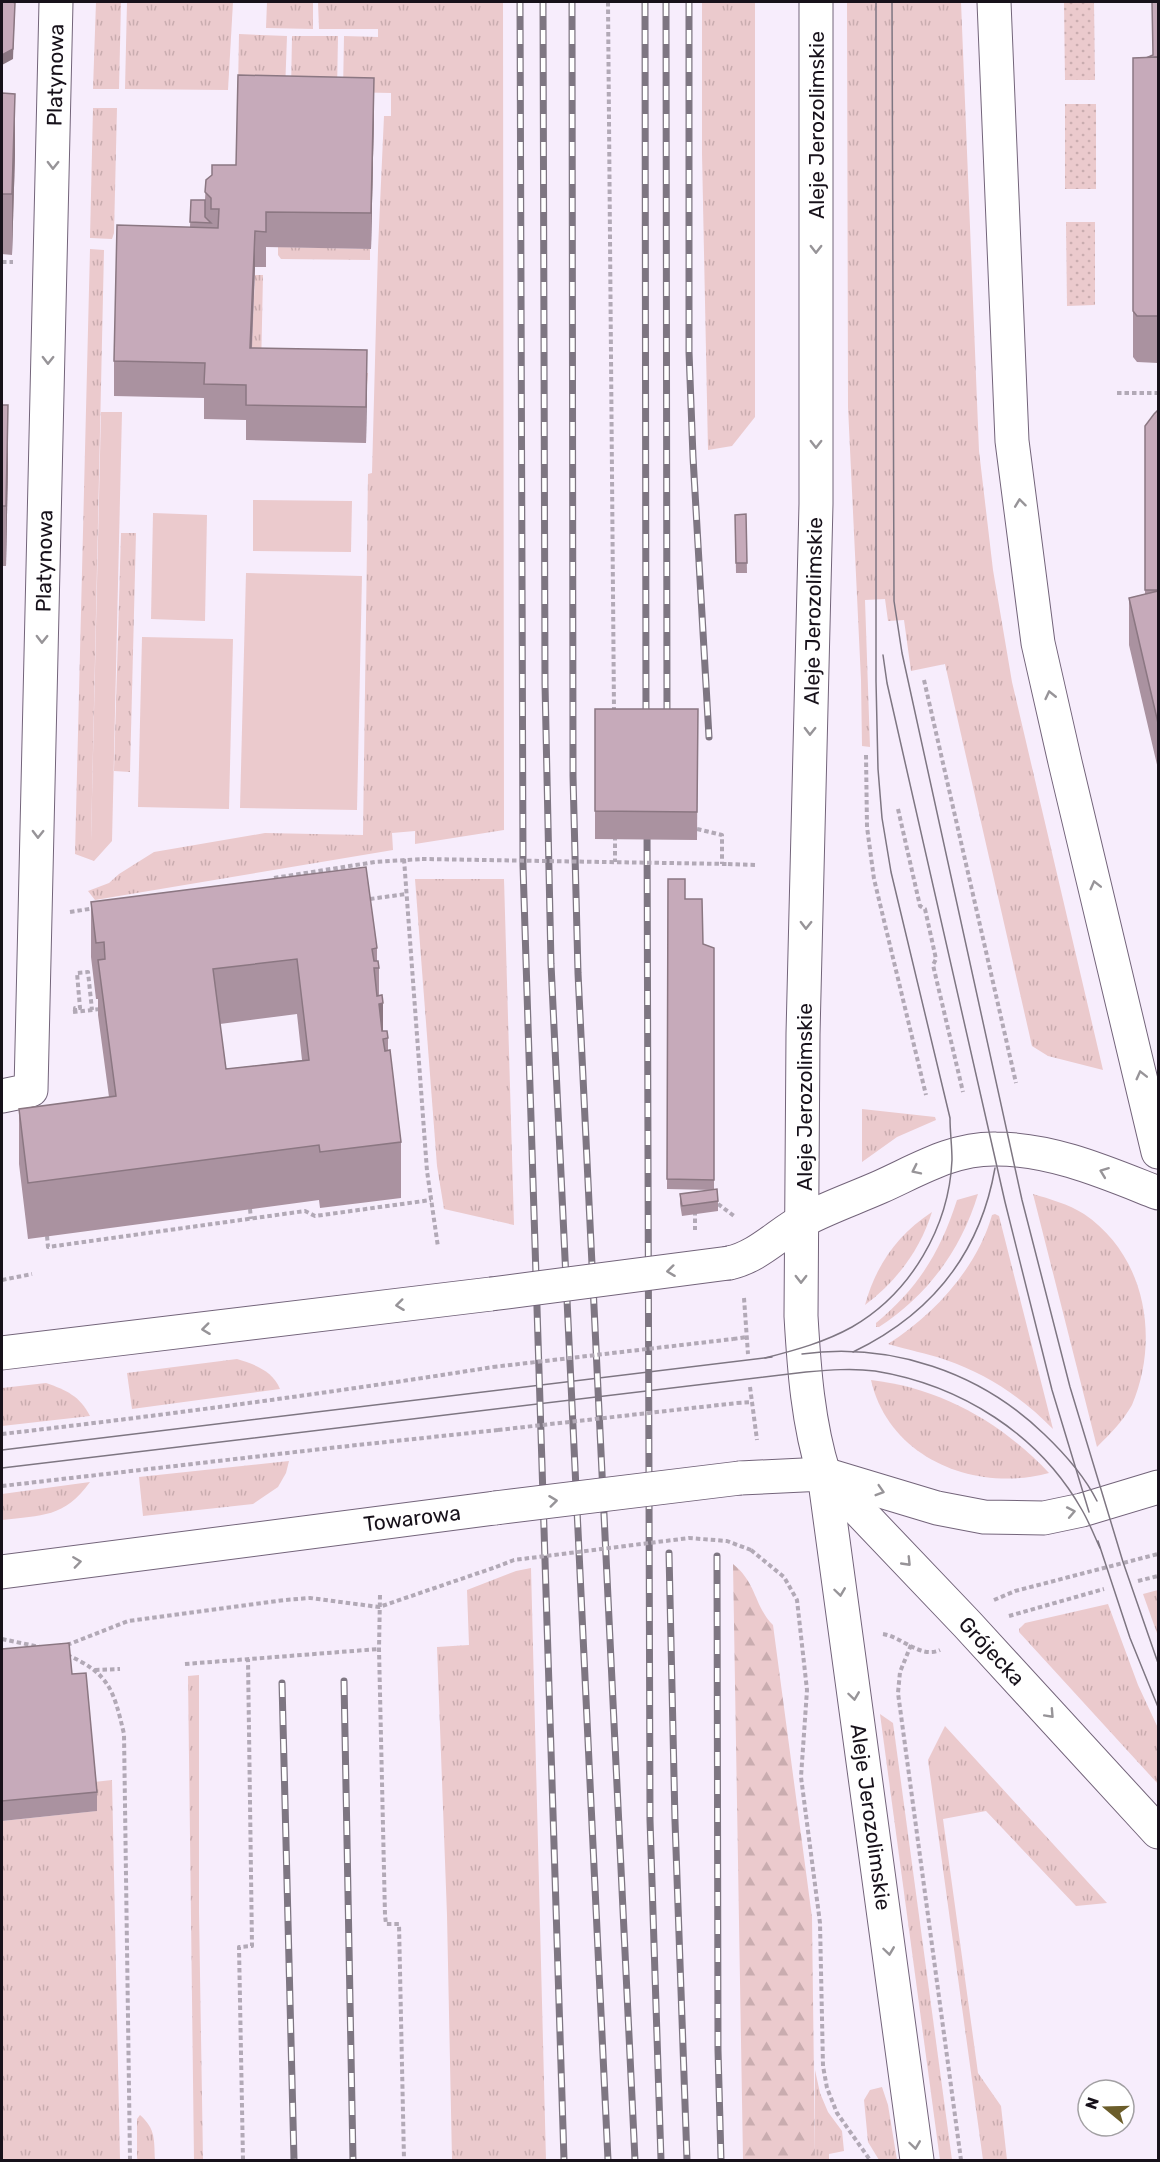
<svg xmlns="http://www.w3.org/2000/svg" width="1160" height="2162" viewBox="0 0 1160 2162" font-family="Rubik,sans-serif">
<defs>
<pattern id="grass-tufts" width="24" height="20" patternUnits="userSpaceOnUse" patternTransform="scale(1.5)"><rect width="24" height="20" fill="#ebcacd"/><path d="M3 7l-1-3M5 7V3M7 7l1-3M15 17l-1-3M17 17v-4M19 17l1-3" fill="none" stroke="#c9acaf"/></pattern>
<pattern id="forest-firs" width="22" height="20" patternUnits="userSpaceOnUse" patternTransform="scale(1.5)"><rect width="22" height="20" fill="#ebcacd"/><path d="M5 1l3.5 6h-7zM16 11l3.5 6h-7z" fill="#c9acaf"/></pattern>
<pattern id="garden-dots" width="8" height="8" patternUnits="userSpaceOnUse" patternTransform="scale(1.5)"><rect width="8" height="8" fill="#ebcacd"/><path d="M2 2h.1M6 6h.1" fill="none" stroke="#c9acaf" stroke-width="1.8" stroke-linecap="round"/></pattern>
</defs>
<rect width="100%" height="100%" fill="#f7edfc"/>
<!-- grass -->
<g fill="url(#grass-tufts)">
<polygon points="96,2 121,2 119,89 93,89"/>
<polygon points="127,2 233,2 228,90 125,89"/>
<polygon points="267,2 313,2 313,29 266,28"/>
<polygon points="318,2 503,2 504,830 415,844 415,831 392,833 393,850 95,900 88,891 109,883 119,874 154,852 265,833 363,835 368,474 372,473 378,249 384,116 391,116 391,93 343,92 344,36 378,37 378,29 319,29"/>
<polygon points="702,2 755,2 755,417 732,446 708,450 702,154"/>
<polygon points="847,2 961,2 979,451 993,570 1012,682 1103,1070 1048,1056 1032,1046 945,664 911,671 904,620 888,621 885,599 865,600 870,747 862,746 861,680 848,407"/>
<polygon points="239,34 287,36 285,91 238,90"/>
<polygon points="292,36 338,36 337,91 291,91"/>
<polygon points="93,108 117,108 114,233 112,239 90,238"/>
<polygon points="278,247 370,249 370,260 281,259 278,255"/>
<polygon points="90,249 104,250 91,840 112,841 94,861 75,854"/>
<polygon points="255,275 263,275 261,370 368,373 367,385 250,384"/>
<polygon points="121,533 136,533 130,772 114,771"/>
<polygon points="415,879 504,879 514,1225 444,1209 437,1166"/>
<polygon points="862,1109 935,1117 936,1120 897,1137 862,1162"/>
<path d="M978,1194C961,1250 928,1295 879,1327H876V1323C918,1288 940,1253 957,1200Z"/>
<path d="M1033,1194C1050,1199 1068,1204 1084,1214C1146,1256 1160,1339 1132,1405C1123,1421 1110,1434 1097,1447Z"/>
<path d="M932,1212C920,1250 897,1281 865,1305C876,1265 897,1235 932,1212Z"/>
<path d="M995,1214L999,1216L1053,1429C1023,1398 987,1374 946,1360C927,1353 907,1350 888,1344C934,1315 977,1268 992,1215Z"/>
<path d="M237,1359C254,1364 273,1371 280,1389L132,1409L127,1373Z"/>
<path d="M871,1380C941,1388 1002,1423 1049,1473C976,1493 889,1459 871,1380Z"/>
<path d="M46,1383C66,1390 80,1396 90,1416L2,1426V1388Z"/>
<polygon points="289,1461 286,1473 278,1487 253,1504 143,1516 139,1477"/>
<path d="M90,1482C64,1518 42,1515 2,1520V1494Z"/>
<polygon points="531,1568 546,2160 452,2160 447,1915 437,1647 469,1645 467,1590 516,1571"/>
<polygon points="1158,1590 1158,1636 1143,1594"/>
<polygon points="1108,1604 1138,1685 1158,1728 1158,1784 1019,1632 1019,1629 1025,1623"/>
<polygon points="199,1675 199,1912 203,2160 194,2160 188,1676"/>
<polygon points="880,1714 893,1723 952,2160 940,2160"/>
<polygon points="945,1726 1107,1903 1076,1906 986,1811 943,1819 978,2073 1001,2106 1007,2160 983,2160 928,1760"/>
<polygon points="112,1780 120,2160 2,2160 2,1821 96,1811 94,1782"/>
<polygon points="815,2070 820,2093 828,2112 842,2131 844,2151 829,2154 829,2160 815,2160"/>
<polygon points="882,2087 888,2105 897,2160 879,2160 868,2142 864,2100 870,2090"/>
<path d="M140,2115C156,2129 154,2140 155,2160H138L137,2158V2119Z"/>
</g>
<!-- forest -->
<path fill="url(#forest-firs)" d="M733,1564C757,1583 754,1606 773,1625L812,1917L815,2160H743Z"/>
<!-- garden -->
<g fill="url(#garden-dots)">
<polygon points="1064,2 1094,2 1095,80 1065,80"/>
<rect x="1065" y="104" width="31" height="85"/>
<polygon points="1066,222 1095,222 1095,305 1067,306"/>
</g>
<!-- pitch -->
<g fill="#ebcacd">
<polygon points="101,412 122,412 112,841 91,841"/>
<polygon points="253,500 352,501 351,552 253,551"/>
<polygon points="153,513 207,515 205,621 151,619"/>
<polygon points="246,573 362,576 357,810 240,808"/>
<polygon points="142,637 233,639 229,809 138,807"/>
</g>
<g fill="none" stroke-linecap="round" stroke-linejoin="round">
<defs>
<polyline id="minor" points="2,1096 31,1090 56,2"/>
<g id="major">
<path d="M816,2V504L803,1034L801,1316C804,1368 808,1424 824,1474L917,2160"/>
<polyline points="994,2 1012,441 1038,643 1065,762 1158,1152"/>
<path d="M729,1263C758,1257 779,1233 804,1220C829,1207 855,1198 880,1187C918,1170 953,1148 996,1149C1053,1149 1107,1173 1158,1193"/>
<polyline points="2,1353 491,1294"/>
<polyline points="824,1474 967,1624 1158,1832"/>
<polyline points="740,1478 824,1474 937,1508 984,1517 1044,1518 1082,1510 1158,1487"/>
<polyline points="2,1572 495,1508"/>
</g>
</defs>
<!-- minor casing -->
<use href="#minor" stroke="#73647a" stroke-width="35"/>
<!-- major casing -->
<use href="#major" stroke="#73647a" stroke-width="35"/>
<!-- path -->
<g stroke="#b2a9b6" stroke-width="4" stroke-dasharray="4.5 3" stroke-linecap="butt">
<polyline points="608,2 614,711"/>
<polyline points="2,262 13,262"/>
<polyline points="1117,393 1158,393"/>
<polyline points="924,680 1016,1083"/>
<polyline points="866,755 867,827 874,879 926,1095"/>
<polyline points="898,809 920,906 925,909 936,959 933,965 963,1092"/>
<polyline points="615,836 615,862"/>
<polyline points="404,859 427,1171 438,1247"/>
<polyline points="728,864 756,865"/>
<polyline points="274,878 375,862 422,859"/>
<polyline points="370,899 406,894"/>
<polyline points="70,912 95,908"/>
<polyline points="73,1012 101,1009"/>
<polyline points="75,1012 75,1008 80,1008 77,973 88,972 92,1010"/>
<polyline points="718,1204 734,1216"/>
<polyline points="250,1209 251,1219"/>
<polyline points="695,1211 695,1230"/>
<polyline points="47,1236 48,1247 305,1211 315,1216 431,1200"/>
<polyline points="2,1280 32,1274"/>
<polyline points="744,1298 748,1354"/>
<polyline points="733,1339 747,1337"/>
<polyline points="750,1387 757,1440"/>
<polyline points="737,1403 752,1402"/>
<path d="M2,1434C166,1415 330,1393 493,1367"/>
<polyline points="2,1486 339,1447 498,1430"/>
<polyline points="751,1550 784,1577 797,1600 807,1690 801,1777 820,1923 823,2066 827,2088 837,2113 870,2160"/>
<polyline points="1138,1581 1158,1576"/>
<polyline points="380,1595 379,1649 385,1915 386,1924 399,1924 404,2160"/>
<polyline points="994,1600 1015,1591 1158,1554"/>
<polyline points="1009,1616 1104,1589"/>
<path d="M883,1634C902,1637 921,1659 940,1650"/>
<polyline points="2,1639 40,1647"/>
<polyline points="67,1645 128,1621 285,1600 310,1598 379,1607 496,1567"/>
<polyline points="911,1645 900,1672 898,1693 961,2160"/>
<path d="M67,1655C110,1673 114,1692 124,1734L130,2160"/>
<polyline points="185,1664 379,1649"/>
<polyline points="95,1670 120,1669"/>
<polyline points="243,2160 239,1947 252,1946 248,1659"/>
</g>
<!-- minor -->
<use href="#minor" stroke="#fff" stroke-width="33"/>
<!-- major -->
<use href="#major" stroke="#fff" stroke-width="33"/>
<!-- tram -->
<g stroke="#7e7682" stroke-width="1.5">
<polyline points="892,2 894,601 902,653 1022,1200 1070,1387 1123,1562 1158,1663"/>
<polyline points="883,655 887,683 1005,1202 1052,1390 1089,1512"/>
<path d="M853,1352C932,1314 980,1254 995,1168"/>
<path d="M802,1354C891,1342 980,1372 1044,1434C1065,1454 1084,1475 1097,1501"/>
<path d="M765,1358C796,1350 825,1342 852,1327C911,1293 949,1227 952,1160C952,1146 950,1132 950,1118L891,872L882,818L878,769L876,681V2"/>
<polyline points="2,1450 772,1357"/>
<path d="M2,1468L806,1372C829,1370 852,1368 875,1371C961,1385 1039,1434 1082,1510C1089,1522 1094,1535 1100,1548"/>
<polyline points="1098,1541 1130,1638 1158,1707"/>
</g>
<defs>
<g id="rail">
<polyline points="520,2 523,866 564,2160"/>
<polyline points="543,2 545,684 551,964 608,2160"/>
<polyline points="572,2 573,776 578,973 635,2160"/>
<polyline points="645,2 646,727"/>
<polyline points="666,2 667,724"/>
<polyline points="689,2 689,352 693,457 709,737"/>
<polyline points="647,823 650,1820 661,2160"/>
<polyline points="669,1553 675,1821 687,2160"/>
<polyline points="717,1556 718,2050 721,2160"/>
<polyline points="344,1681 353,2160"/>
<polyline points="282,1683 294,2160"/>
</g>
</defs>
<!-- rail casing -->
<use href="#rail" stroke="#7e7682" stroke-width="7"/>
<!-- rail -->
<use href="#rail" stroke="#fff" stroke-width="4.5" stroke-dasharray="14" stroke-linecap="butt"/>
<defs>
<g id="major-bridge">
<polyline points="491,1294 729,1263"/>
<polyline points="495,1508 740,1478"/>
</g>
</defs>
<!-- major-bridge casing -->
<use href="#major-bridge" stroke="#73647a" stroke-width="35" stroke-linecap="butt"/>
<!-- path-bridge -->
<g stroke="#b2a9b6" stroke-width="4" stroke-dasharray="4.5 3" stroke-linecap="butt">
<polyline points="697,829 722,835 722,864"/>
<polyline points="422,859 728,864"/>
<polyline points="493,1367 733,1339"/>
<polyline points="498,1430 737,1403"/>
<polyline points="496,1567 514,1560 689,1538 727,1541 751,1550"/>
</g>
<!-- major-bridge -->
<use href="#major-bridge" stroke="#fff" stroke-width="33"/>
</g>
<!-- wall -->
<g fill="#aa92a0" fill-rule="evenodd">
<polygon points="1158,2 1158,363 1137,362 1133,357 1133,58 1146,58 1153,55"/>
<polygon points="2,93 15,154 12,255 2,254"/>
<polygon points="374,113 371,249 266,247 266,267 255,267 252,348 367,385 366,443 246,440 246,420 204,419 204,398 114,396 114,361 190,227 191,200 205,200 206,180 236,165"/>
<polygon points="2,405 8,465 6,566 2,566"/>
<polygon points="1158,410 1158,769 1129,645 1129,598 1145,594 1145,426"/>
<polygon points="746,514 747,573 736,573 735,515"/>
<polygon points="595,709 698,709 697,840 595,839"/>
<polygon points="668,879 685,899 703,944 714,948 714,1190 718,1201 718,1211 682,1216 680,1204 680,1194 712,1190 667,1189"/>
<path d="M91,902L377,948V961L379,968V996L383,1031L388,1038V1051L401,1142V1198L320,1208L319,1200L28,1239L19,1164V1109L109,1097L98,1015V999H96L91,957ZM297,1014L302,1060L226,1069L220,1024Z"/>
<polygon points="2,1649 72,1674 97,1792 97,1811 2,1821"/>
</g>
<!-- shaded-wall -->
<g fill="#8b7782">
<polygon points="15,3 13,59 2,65 2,55"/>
<polygon points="374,78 374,113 371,249 371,213"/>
<polygon points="15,94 15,154 12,255 12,194"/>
<polygon points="255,231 255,267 250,384 250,348"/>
<polygon points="367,350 367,385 366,443 366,407"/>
<polygon points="8,405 8,465 6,566 6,506"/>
<polygon points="383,1003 383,1059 379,1004"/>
</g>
<!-- building -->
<g fill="#c6aaba" stroke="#8b7782" stroke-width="1.5" fill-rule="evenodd">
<polygon points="2,2 13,2 15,3 13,49 2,55"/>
<polygon points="1152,2 1158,2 1158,57 1146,58 1153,55"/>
<polygon points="1158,57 1158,316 1137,316 1133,311 1133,58"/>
<polygon points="238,75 374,78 371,213 266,212 266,232 255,231 250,348 367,350 366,407 246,405 246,385 204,384 205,363 114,361 117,225 218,228 219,209 211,209 211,198 205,192 206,180 212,175 212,165 236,165"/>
<polygon points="2,93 15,94 12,194 2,194"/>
<polygon points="191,200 205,200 205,217 211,223 190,222"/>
<polygon points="2,405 8,405 6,506 2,506"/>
<polygon points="1158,410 1158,590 1145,590 1145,426 1154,414"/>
<polygon points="746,514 747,563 736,563 735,515"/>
<polygon points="1158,591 1158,723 1129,598"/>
<polygon points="595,709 698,709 697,812 595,811"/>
<path d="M366,867L377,948L372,949L374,961H378L379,968H374L377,996L382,995L383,1003L379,1004L382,1031H387L388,1038L383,1039L385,1051L390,1050L401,1142L320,1152L319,1145L28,1183L19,1109L116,1096L98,960L105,959L104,942L96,943L91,902ZM297,959L309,1060L226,1069L213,969Z"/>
<polygon points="668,879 685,879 685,899 702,899 703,944 714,948 714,1180 667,1179"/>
<polygon points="717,1189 718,1201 682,1206 680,1194"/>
<polygon points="69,1643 72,1674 86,1673 97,1792 2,1801 2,1649"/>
</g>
<!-- one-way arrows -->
<defs><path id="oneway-chevron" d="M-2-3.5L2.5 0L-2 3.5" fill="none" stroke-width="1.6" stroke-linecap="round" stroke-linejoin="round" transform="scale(1.5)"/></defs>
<g stroke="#979498">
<use href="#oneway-chevron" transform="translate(53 165) rotate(91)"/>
<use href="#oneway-chevron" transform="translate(816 249) rotate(90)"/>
<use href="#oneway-chevron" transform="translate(48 360) rotate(91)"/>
<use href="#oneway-chevron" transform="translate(816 444) rotate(90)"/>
<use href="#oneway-chevron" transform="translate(1020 503) rotate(-97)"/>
<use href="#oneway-chevron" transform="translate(42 639) rotate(91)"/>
<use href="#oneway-chevron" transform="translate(1050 695) rotate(-103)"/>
<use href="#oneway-chevron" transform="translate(810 731) rotate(91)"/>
<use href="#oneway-chevron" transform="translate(38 834) rotate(91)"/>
<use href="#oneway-chevron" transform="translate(1095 885) rotate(-104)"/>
<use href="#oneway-chevron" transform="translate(806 925) rotate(91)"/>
<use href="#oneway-chevron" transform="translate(1141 1075) rotate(-104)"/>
<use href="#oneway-chevron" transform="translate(916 1170) rotate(154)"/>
<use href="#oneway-chevron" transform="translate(1104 1172) rotate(-159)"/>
<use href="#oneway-chevron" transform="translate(671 1271) rotate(173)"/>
<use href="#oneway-chevron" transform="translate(801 1279) rotate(90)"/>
<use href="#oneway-chevron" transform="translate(400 1305) rotate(173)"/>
<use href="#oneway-chevron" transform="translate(206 1329) rotate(173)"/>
<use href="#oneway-chevron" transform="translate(880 1491) rotate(17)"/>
<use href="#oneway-chevron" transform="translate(553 1501) rotate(-7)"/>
<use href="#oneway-chevron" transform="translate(1071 1512) rotate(-11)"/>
<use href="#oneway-chevron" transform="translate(77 1562) rotate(-8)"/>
<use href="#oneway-chevron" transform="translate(907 1562) rotate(46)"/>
<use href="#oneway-chevron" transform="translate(840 1592) rotate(82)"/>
<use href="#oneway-chevron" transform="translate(854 1696) rotate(82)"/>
<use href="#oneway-chevron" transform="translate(1050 1714) rotate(47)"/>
<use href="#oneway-chevron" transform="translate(889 1951) rotate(82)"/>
<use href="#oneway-chevron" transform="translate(915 2145) rotate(82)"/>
</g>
<g text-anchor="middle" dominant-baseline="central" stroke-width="4.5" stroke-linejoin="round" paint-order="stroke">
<!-- street labels -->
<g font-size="21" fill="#17111a" stroke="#fff">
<text transform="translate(55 75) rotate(-89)">Platynowa</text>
<text transform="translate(816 125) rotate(-90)">Aleje Jerozolimskie</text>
<text transform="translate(44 561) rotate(-89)">Platynowa</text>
<text transform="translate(813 611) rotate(-89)">Aleje Jerozolimskie</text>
<text transform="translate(804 1097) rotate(-90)">Aleje Jerozolimskie</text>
<text transform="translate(412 1518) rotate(-7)">Towarowa</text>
<text transform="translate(992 1651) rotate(47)">Grójecka</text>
<text transform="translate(871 1817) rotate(82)">Aleje Jerozolimskie</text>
</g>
</g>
<!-- border -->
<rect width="1160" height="2162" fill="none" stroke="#17111a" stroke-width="6"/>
<!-- north arrow -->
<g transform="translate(1106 2108) rotate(289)"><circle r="28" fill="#ffffff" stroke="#a2a0a3" stroke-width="1.5"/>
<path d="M0-4.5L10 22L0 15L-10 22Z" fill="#6b5d2a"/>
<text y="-9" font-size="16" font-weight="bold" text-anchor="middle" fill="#17111a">N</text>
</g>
</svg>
